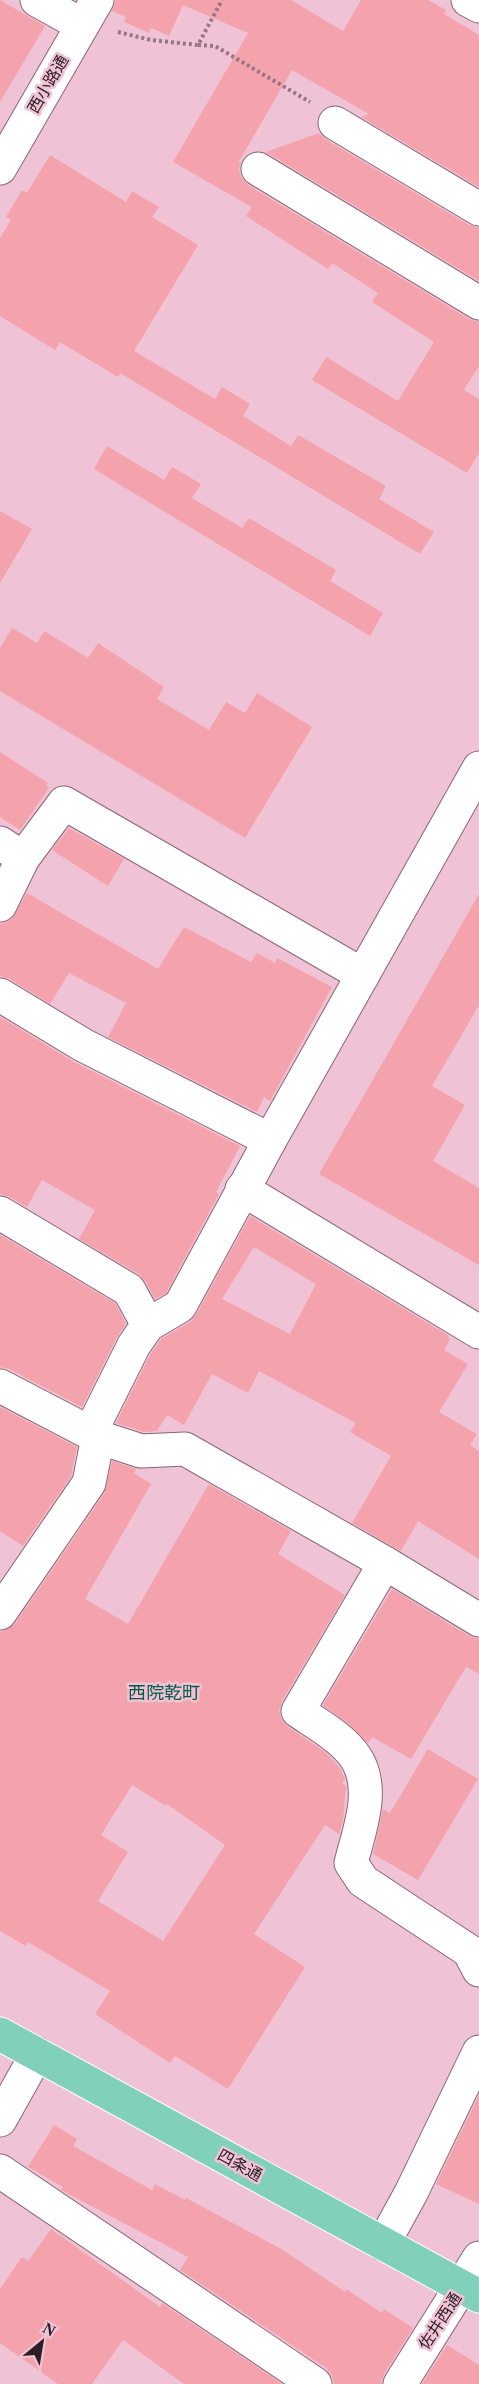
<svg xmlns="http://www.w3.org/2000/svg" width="479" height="2384" viewBox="0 0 479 2384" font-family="'Times New Roman','Noto Sans JP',serif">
<rect width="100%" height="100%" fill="#efc3d5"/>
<!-- building -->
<g fill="#f4a2ac" fill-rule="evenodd">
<polygon points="0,0 45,26 0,102"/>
<polygon points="116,0 291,0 343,31 361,0 428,0 446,10 444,14 479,35 479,187 361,117 369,114 292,70 238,163 241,162 239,169 241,177 248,185 469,319 479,322 479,366 464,390 479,399 479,453 467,473 312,380 326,357 398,401 434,342 372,302 378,293 332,263 328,269 246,216 252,207 173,162 248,33 183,5 169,36 151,28 149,33 124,22 126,17 112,11"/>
<polygon points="319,133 325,139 469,225 479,228 479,281 266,152"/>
<polygon points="50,155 126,202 132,191 159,207 152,217 198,245 134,351 215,399 222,387 250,404 243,416 291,446 298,435 386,486 379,499 434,532 420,554 120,373 118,377 60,342 55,350 0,316 0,238 11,220 6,217 22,190 27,193"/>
<polygon points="107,446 164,480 172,467 201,484 192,498 242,528 249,518 336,570 330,581 383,613 370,636 94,469"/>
<polygon points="0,511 32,529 0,583"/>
<polygon points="12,628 37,643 44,631 88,658 98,643 164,687 157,699 209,730 226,702 245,713 257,693 312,727 245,838 0,691 0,648"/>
<polygon points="0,752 48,783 46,786 49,788 20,830 0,817"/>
<polygon points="69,828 124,859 108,886 52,850"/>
<polygon points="27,893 158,969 184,927 251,962 257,953 275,963 277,958 332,987 270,1101 264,1097 257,1112 108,1037 126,1003 69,973 50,1004 10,979 0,976 0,924 11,920"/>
<polygon points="479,894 479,1005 432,1086 465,1105 433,1161 479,1188 479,1265 319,1174"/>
<polygon points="0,1017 74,1062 240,1146 216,1192 219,1194 166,1293 155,1299 145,1281 139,1274 79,1239 95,1210 42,1180 27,1207 10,1197 0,1194"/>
<path d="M250,1216L449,1336L448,1338L450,1339L444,1350L468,1364L439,1412L477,1434L470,1445L479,1451V1559L418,1521L401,1551L352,1523L391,1456L350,1432L356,1423L259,1371L248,1393L212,1374L184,1425L167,1415L157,1431L144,1432L116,1423L150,1355L161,1339L190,1322L196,1315ZM254,1247L316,1284L290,1334L222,1299Z"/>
<polygon points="0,1235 115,1303 126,1324 117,1337 82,1407 9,1369 0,1367"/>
<polygon points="0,1407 77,1447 71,1476 23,1546 0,1531"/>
<path d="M112,1461L136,1469L134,1473L151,1484L85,1599L128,1624L209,1484L291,1531L278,1554L345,1595L282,1701L279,1711L281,1719L287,1726L325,1752L340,1768L345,1779L342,1783L346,1786L343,1820L339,1834L325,1825L254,1934L305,1967L228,2089L175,2056L170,2063L95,2014L110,1991L28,1942L26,1946L0,1931V1633L15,1624L104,1494ZM132,1785L166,1806L167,1804L225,1845L163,1941L98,1901L128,1852L101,1835Z"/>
<polygon points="392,1589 469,1636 479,1639 479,1674 466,1667 411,1759 372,1737 368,1743 349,1724 323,1705"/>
<polygon points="428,1749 478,1779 418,1880 373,1854 383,1809 390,1813"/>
<polygon points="479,2095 479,2204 436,2184"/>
<polygon points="54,2125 77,2139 73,2146 152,2190 155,2184 185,2200 186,2198 283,2250 345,2292 346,2289 382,2313 384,2309 413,2328 384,2374 381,2384 334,2384 332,2375 326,2368 180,2270 188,2257 61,2190 63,2187 28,2167"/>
<polygon points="51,2229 160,2307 162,2303 282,2384 184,2384 123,2340 92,2384 58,2384 0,2343 0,2289 22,2257 28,2261"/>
<polygon points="447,2345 479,2365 479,2384 422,2384"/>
</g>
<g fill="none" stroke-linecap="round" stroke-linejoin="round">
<defs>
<g id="minor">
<polyline points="37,0 82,25"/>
<polyline points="468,0 479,6"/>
<polyline points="335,123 479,209"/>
<polyline points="0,168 97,0"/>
<polyline points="258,169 479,303"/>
<polyline points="0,843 23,858 64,803 363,975"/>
<polyline points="0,905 23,858"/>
<polyline points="0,995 83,1045 270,1140"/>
<polyline points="242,1189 479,1332"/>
<polyline points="0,1213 129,1290 148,1325"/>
<polyline points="0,1386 98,1437 141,1451 185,1449 385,1563 479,1620"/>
<path d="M385,1563L298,1711C317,1724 343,1738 356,1758C376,1789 359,1831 351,1863L363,1881L469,1951L479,1970"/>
<polyline points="0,1613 89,1483 98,1437 94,1425 134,1345 148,1325 180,1306 270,1140 479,768"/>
<polyline points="0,2120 37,2054"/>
<polyline points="0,2171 315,2384"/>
<polyline points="383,2244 411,2193 479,2052"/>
<polyline points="400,2384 479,2258"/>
</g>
<polyline id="major" points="0,2034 479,2296"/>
</defs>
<!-- minor casing -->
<use href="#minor" stroke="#8b6475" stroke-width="35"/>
<!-- major casing -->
<use href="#major" stroke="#fff" stroke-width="35"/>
<!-- path -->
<g stroke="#967683" stroke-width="4" stroke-dasharray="3 3" stroke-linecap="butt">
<polyline points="118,32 151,40 198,45 222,0"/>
<polyline points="198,45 215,46 310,102"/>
</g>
<!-- minor -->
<use href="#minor" stroke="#fff" stroke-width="33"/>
<!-- major -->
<use href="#major" stroke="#80d0bc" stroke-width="33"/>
</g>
<g text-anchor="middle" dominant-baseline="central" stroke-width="5" stroke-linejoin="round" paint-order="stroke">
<!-- street labels -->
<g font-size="16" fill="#2d1d24" stroke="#efc3d5">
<text transform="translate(48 84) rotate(-60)">西小路通</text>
<text transform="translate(240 2165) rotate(29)">四条通</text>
<text transform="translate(440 2321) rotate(-57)">佐井西通</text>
</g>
<!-- neighbourhood labels -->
<g font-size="18" fill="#055b48" stroke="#efc3d5">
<text x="164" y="1693">西院乾町</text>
</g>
</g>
<!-- north arrow -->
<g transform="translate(42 2342) rotate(30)" stroke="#efc3d5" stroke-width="4.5" paint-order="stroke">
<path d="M0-4.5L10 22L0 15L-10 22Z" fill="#2d1d24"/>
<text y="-9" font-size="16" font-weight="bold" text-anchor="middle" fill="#2d1d24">N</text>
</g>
</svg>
